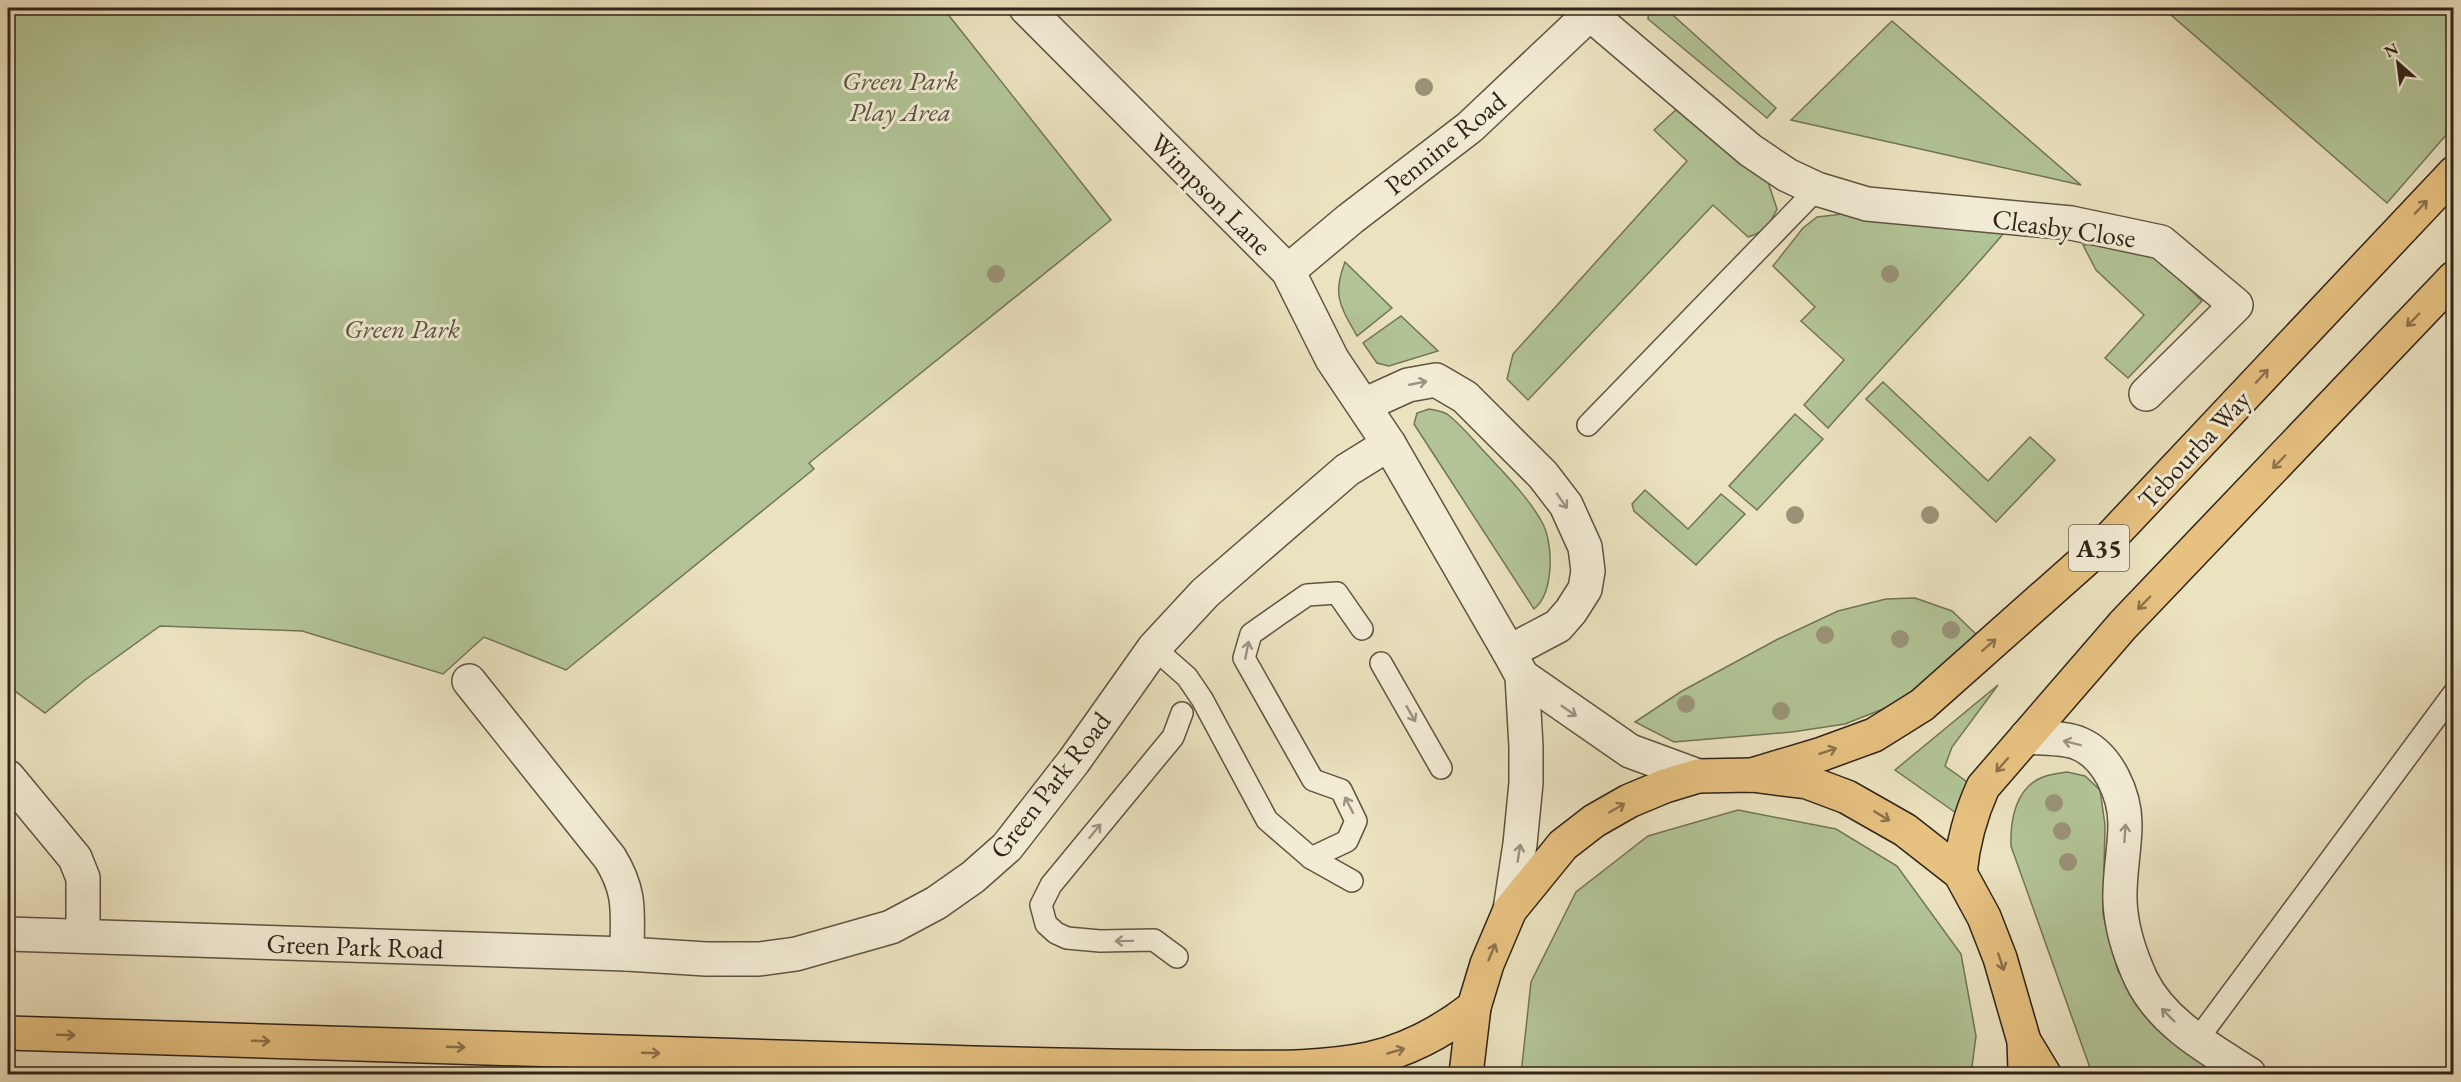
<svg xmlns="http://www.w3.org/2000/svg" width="2461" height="1082" viewBox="0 0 2461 1082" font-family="'EB Garamond',serif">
<rect width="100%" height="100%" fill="#ebe2bf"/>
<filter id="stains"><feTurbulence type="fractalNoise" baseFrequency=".00333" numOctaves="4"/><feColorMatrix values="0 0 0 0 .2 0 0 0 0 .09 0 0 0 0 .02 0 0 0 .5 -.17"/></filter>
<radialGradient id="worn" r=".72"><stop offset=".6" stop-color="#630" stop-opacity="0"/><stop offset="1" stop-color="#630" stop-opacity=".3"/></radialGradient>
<!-- green -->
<g fill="#b2c496" stroke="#727458" stroke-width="1.5">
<polygon points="8,8 943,8 1111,220 809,463 814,469 566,670 484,637 443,674 302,631 160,626 85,680 45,713 8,686"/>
<polygon points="1649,8 1665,8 1776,108 1767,118 1648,19"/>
<polygon points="2163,8 2453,8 2453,127 2387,203"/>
<polygon points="1892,21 2081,185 1791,120"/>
<path d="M1678,108L1767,179L1777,209C1770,224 1765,232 1748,237L1713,205L1528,400L1507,379L1513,354L1687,161L1654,130Z"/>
<path d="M1843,214L2004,233C1947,300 1886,362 1828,428L1804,405L1844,360L1801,321L1815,307L1773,266L1803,228L1817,217Z"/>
<polygon points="2102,244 2158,258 2202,301 2128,378 2105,358 2144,315 2096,270 2083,245"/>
<path d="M1345,262L1392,308L1357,336C1340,306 1332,295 1345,262Z"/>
<polygon points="1401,316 1438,351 1389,366 1377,363 1363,343"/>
<polygon points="1883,382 1988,481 2030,437 2055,460 1996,522 1866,399"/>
<path d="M1429,409C1435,410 1442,411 1447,414C1459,423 1470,436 1480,447C1501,470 1526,494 1542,522C1554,544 1554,593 1534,609L1414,424L1417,413Z"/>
<polygon points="1795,414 1823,439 1757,510 1729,486"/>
<polygon points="1645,490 1688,529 1721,494 1745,514 1696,565 1634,511 1632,504"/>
<polygon points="1915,598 1952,611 1980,638 1937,674 1888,707 1845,724 1792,732 1674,742 1635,722 1682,691 1778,639 1838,611 1886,599"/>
<polygon points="1998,685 1952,747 1945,766 1970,784 1956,813 1895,770"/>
<path d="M2067,772L2085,776L2100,790L2105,825L2103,914L2118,971L2158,1027L2215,1074H2094L2090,1068L2011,846C2010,820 2016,787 2043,777C2050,774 2059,773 2067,772Z"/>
<polygon points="1738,810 1836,829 1897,866 1961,954 1976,1036 1971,1074 1521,1074 1531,982 1576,892 1648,836"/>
</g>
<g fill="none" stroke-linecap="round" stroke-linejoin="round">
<defs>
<g id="service">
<polyline points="1588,425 1817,189"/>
<polyline points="1154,648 1187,677 1202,699 1267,820 1311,858 1352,881"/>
<polyline points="1381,663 1441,768"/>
<polyline points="1311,858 1347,841 1356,821 1341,790 1313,780 1244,658 1251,634 1278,615 1307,595 1337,593 1362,629"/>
<polyline points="1177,957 1154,940 1100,941 1067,938 1056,933 1046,924 1041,905 1051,885 1173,737 1182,713"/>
<polyline points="2197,1040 2454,693"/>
</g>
<g id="minor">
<polyline points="1590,14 1750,150 1787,175 1817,189 1867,204 2071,223 2161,242 2236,305 2146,394"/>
<polyline points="1288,271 1350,219 1470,127 1596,8"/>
<polyline points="1364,405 1408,385 1436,380 1465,397 1543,475 1566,505 1585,547 1588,571 1585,589 1571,611 1558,626 1509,652"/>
<path d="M469,681L610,858C632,894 627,913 627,954"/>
<path d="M2026,737C2043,739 2065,737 2080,744C2108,756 2125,795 2125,824C2125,849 2119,875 2120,901C2121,928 2130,955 2141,979C2162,1023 2210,1049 2249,1074"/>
<polyline points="8,777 75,858 83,878 83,936"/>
<polyline points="8,934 627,954 706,959 759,959 796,954 891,927 936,903 973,877 1007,847 1074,761 1154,648 1205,593 1347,470 1389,444"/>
</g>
<g id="tertiary">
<polyline points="1026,8 1288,271 1332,359 1389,444 1509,652 1522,676 1526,747 1526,783 1520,844 1510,910"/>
<polyline points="1522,676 1630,751 1698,776"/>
</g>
<g id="primary">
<polyline points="1752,775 1822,754 1874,735 1922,705 2111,537 2454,173"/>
<path d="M1960,873C1963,841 1970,816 1983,787L2123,625L2454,278"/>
<polyline points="1466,1074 1474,1007 1487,964 1510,910 1563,845 1594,821 1629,801 1665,786 1698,776 1752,775 1807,782 1847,797 1905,830 1960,873 1984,917 2000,958 2024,1041 2025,1070"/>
</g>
<g id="trunk">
<path d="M8,1033C308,1042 608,1051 908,1061C1007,1064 1106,1067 1205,1067C1260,1067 1315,1070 1369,1059C1409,1050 1442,1032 1474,1007"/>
<polyline points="2024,1041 2044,1074"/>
</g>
</defs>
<!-- service casing -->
<use href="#service" stroke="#605342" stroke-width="24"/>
<!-- minor casing -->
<use href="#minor" stroke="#605342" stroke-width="36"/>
<!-- tertiary casing -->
<use href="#tertiary" stroke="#605342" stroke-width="36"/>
<!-- primary casing -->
<use href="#primary" stroke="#312319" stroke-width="36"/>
<!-- trunk casing -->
<use href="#trunk" stroke="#312319" stroke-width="36"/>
<!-- service -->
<use href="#service" stroke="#f2ecd5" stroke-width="21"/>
<!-- minor -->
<use href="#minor" stroke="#f2ecd5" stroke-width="33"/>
<!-- tertiary -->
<use href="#tertiary" stroke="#f2ecd5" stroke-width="33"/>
<!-- primary -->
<use href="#primary" stroke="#e6c180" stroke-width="33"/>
<!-- trunk -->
<use href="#trunk" stroke="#e6c180" stroke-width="33"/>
</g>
<!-- trees -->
<g fill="#9a9378">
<circle cx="1424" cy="87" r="9"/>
<circle cx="996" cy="274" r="9"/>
<circle cx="1890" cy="274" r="9"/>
<circle cx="1795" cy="515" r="9"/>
<circle cx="1930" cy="515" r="9"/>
<circle cx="1951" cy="630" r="9"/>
<circle cx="1825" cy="635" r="9"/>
<circle cx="1900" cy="639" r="9"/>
<circle cx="1686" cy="704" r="9"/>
<circle cx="1781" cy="711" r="9"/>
<circle cx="2054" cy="803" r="9"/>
<circle cx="2062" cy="831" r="9"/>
<circle cx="2068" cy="862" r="9"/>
</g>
<!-- one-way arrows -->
<defs><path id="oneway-shaft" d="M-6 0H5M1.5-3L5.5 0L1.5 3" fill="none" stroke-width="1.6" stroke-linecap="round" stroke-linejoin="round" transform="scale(1.5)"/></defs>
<g stroke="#8c724c">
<use href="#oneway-shaft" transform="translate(2421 207) rotate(-47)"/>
<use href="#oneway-shaft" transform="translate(2413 320) rotate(134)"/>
<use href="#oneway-shaft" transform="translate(2262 376) rotate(-47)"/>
<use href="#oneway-shaft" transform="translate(2279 462) rotate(134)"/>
<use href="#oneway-shaft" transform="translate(2144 603) rotate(134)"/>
<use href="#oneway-shaft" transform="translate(1989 645) rotate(-41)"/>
<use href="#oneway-shaft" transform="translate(1828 751) rotate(-19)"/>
<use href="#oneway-shaft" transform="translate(2002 765) rotate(131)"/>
<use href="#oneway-shaft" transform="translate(1617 808) rotate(-30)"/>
<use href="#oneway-shaft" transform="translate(1882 816) rotate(31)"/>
<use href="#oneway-shaft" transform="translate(1492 952) rotate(-67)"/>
<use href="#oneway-shaft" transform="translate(2001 962) rotate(72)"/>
<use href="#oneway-shaft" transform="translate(66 1035) rotate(2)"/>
<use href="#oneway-shaft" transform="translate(261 1041) rotate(2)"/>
<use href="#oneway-shaft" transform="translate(456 1047) rotate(2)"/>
<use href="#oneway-shaft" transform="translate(1396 1051) rotate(-16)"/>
<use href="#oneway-shaft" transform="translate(651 1053) rotate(2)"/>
</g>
<g stroke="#9b9280">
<use href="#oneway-shaft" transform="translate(1418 383) rotate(-11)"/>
<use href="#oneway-shaft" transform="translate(1562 501) rotate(55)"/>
<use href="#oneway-shaft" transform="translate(1247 650) rotate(-79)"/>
<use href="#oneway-shaft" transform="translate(1569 711) rotate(35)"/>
<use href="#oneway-shaft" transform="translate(1411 714) rotate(60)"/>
<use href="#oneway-shaft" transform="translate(2072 743) rotate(-166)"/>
<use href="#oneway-shaft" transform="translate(1349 805) rotate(-117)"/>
<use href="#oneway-shaft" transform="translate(1095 831) rotate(-51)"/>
<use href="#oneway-shaft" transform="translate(2125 833) rotate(-86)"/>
<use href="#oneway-shaft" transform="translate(1519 853) rotate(-81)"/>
<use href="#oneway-shaft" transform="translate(1124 941) rotate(179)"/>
<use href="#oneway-shaft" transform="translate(2168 1015) rotate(-135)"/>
</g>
<g text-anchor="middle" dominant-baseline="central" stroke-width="6" stroke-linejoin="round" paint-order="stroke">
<!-- shield labels -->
<rect fill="#f2ecd5" stroke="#6b5f51" stroke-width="1.5" x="2069" y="525" width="60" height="46" rx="4.5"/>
<g font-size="26" font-weight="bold" fill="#312319">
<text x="2099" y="548">A35</text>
</g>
<!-- park labels -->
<g font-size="27" font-style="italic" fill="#58533e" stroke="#f2ecd5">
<text x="900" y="80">Green Park<tspan x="900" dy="31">Play Area</tspan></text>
<text x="402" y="328">Green Park</text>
</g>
<!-- street labels -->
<g font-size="27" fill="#312319" stroke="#f2ecd5">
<text transform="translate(1445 143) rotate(-39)">Pennine Road</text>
<text transform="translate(1211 194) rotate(45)">Wimpson Lane</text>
<text transform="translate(2064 228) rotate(8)">Cleasby Close</text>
<text transform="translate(2194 449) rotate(-47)">Tebourba Way</text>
<text transform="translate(1050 785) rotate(-52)">Green Park Road</text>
<text transform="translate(355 946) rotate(2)">Green Park Road</text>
</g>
</g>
<!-- margin -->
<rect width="2461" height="1082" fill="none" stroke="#ebe2bf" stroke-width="30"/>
<rect x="9" y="9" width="2443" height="1064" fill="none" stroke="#312319" stroke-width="3"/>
<rect x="15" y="15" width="2431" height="1052" fill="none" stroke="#312319" stroke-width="1.5"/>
<!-- north arrow -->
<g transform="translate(2398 63) rotate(332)" stroke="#f2ecd5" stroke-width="4.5" paint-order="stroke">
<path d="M0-4.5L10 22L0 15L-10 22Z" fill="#312319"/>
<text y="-9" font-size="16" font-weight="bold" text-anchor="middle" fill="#312319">N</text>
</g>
<rect width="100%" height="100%" filter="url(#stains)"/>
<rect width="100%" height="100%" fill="url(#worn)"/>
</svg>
